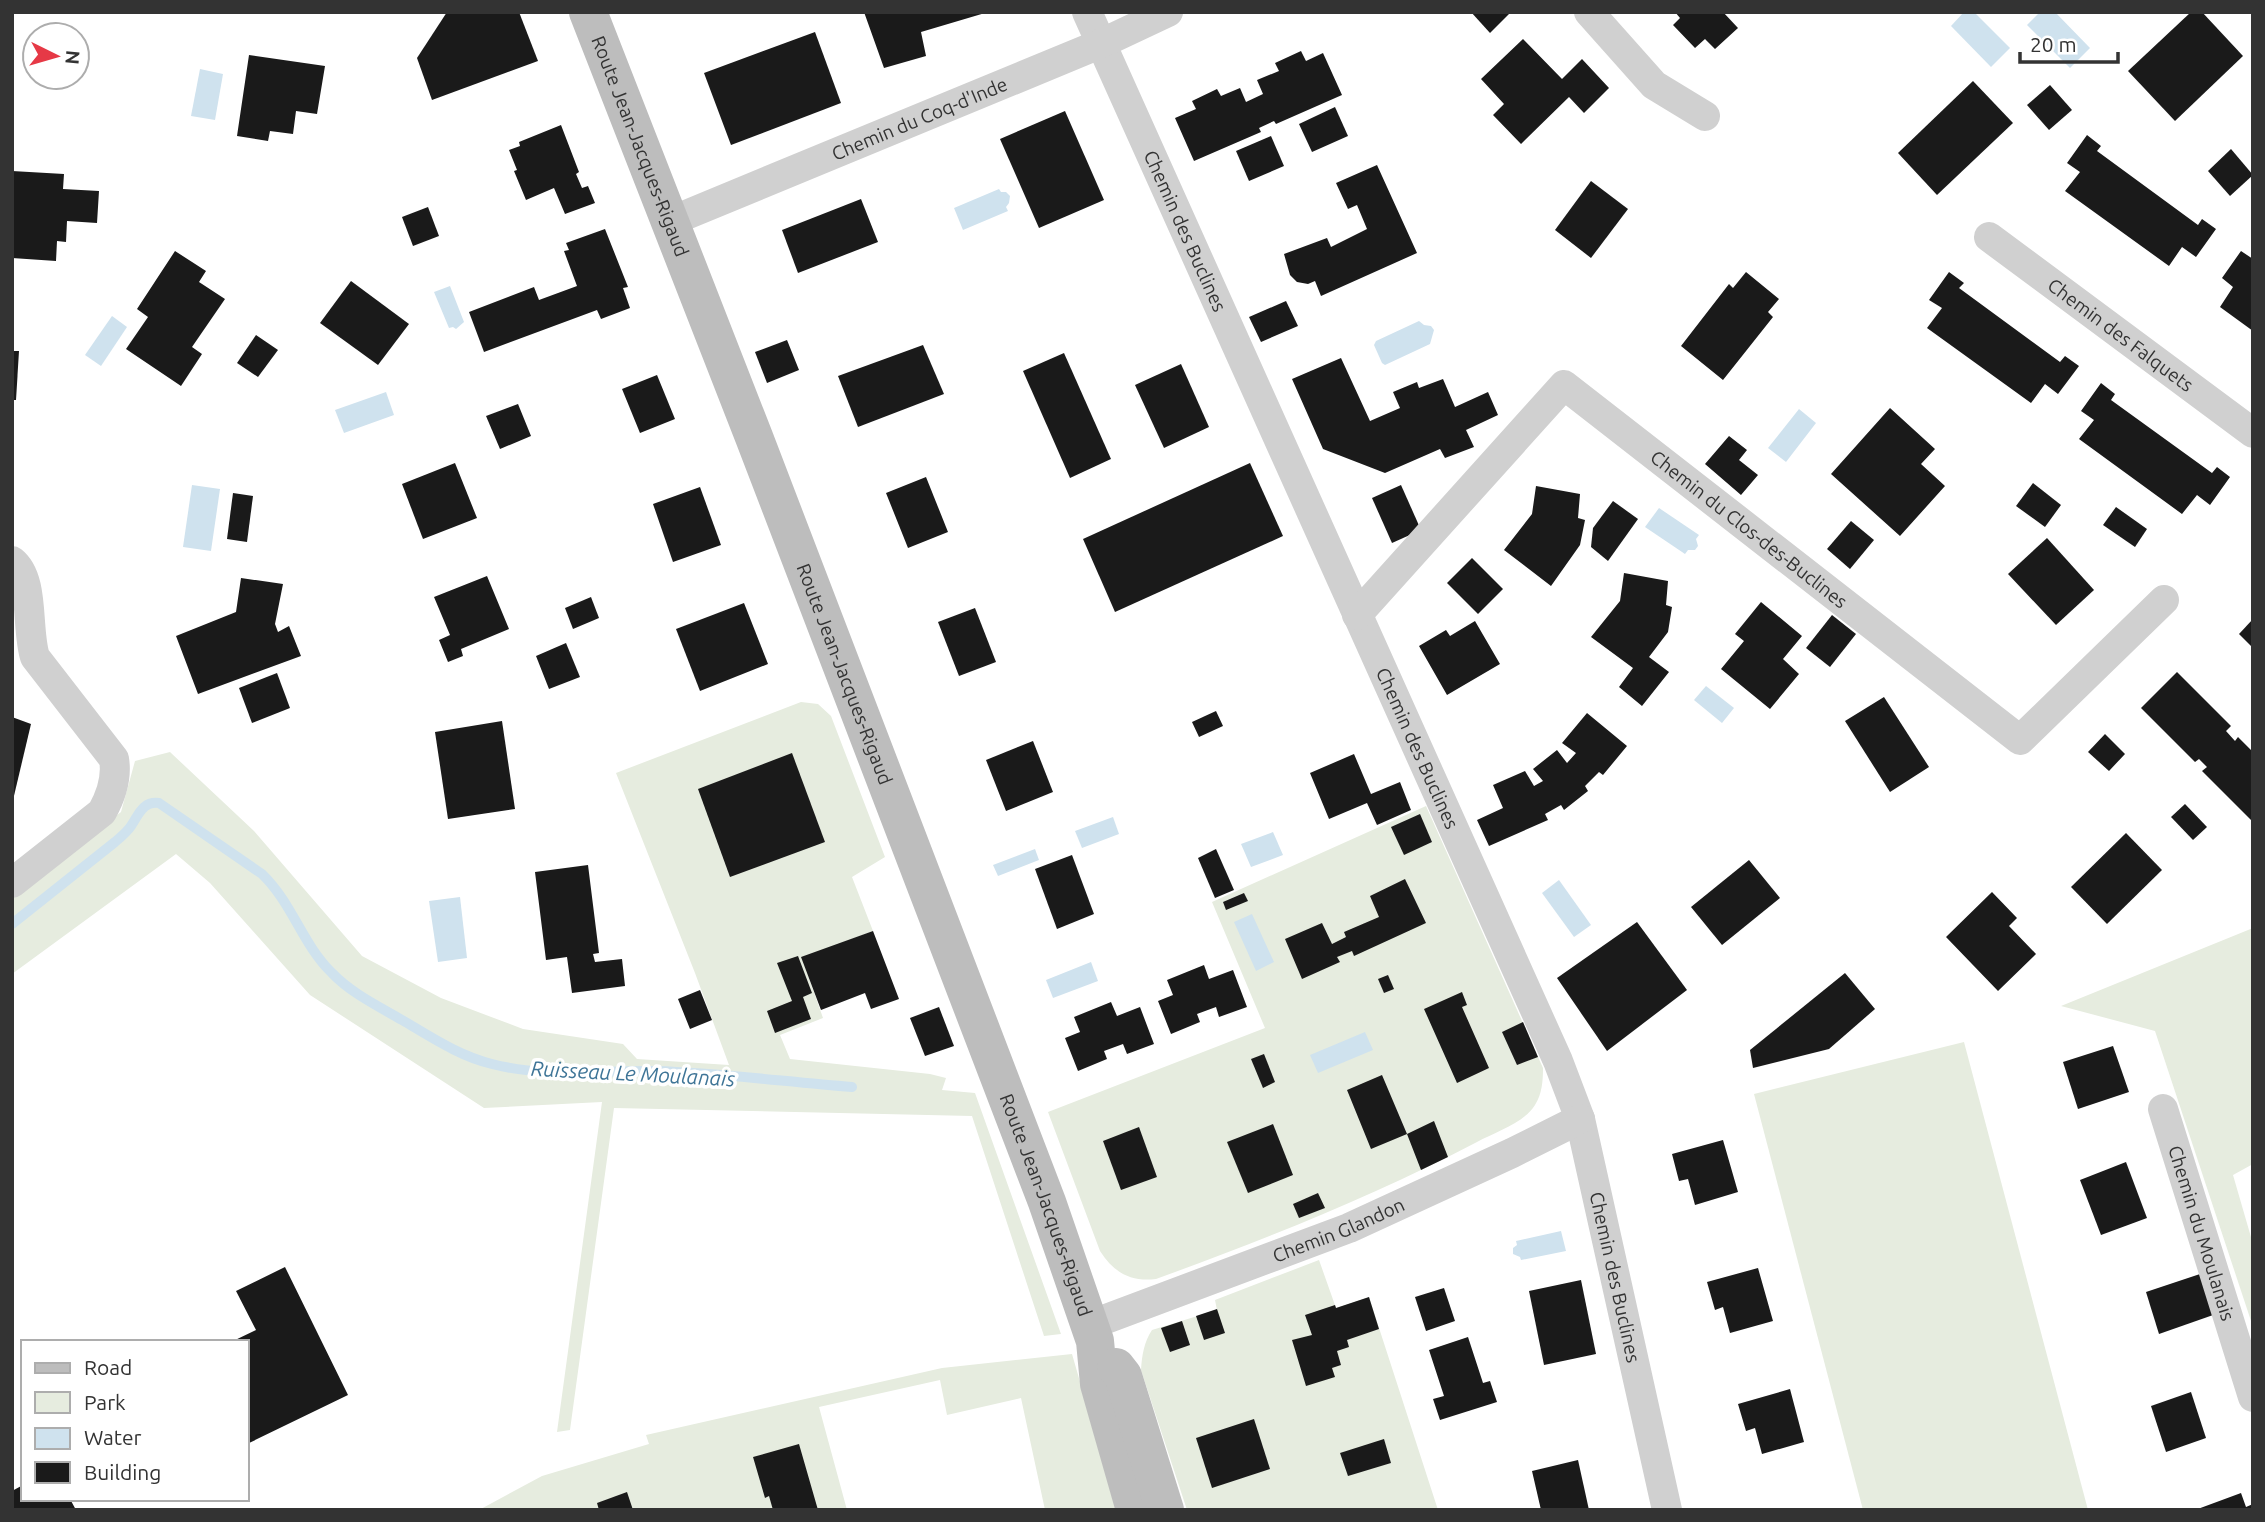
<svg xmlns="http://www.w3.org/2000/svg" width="2265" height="1522" viewBox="0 0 2265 1522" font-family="Ubuntu,sans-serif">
<rect width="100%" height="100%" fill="#fff"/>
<!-- green -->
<g fill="#e6ecdf">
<polygon points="801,702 818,704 831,716 885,857 852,877 873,931 802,958 823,1018 780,1035 790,1059 930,1074 946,1078 942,1090 975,1093 1061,1334 1044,1336 972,1116 614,1108 570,1430 557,1432 602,1102 484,1108 310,995 210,883 176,854 12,974 12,896 121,812 135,761 170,752 254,831 362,956 441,998 523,1029 623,1044 637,1059 729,1065 695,973 616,773"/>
<path d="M1426,806L1543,1068C1543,1081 1542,1094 1535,1105C1524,1123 1495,1132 1477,1142C1374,1196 1266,1239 1156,1279C1131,1282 1114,1273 1100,1251L1048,1112L1265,1028L1212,902Z"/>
<polygon points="2253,928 2253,1164 2233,1175 2253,1244 2253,1327 2155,1031 2061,1006"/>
<polygon points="1964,1042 2088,1510 1863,1510 1754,1094"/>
<path d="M1319,1260L1336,1308L1369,1297L1438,1510H1187L1141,1370C1142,1355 1144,1342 1152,1330L1217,1310L1215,1300Z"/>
<polygon points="1072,1354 1117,1510 1045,1510 1021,1398 947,1415 940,1380 819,1407 847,1510 479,1510 542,1476 649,1444 646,1435 942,1368"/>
</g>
<!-- water -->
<g fill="#cfe2ee">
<polygon points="1964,12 1974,12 2010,48 1991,67 1951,26"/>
<polygon points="2040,12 2055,12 2090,48 2070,68 2027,25"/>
<polygon points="200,69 223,74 215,120 191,116"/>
<polygon points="999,189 1001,192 1006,192 1010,196 1009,203 1006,207 1008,211 963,230 954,208"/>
<polygon points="450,286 464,322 456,329 453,327 449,328 434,292"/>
<polygon points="112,316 127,327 101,366 85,355"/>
<polygon points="1419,321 1424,325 1431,326 1434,330 1430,344 1385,365 1382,363 1374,345 1376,341"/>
<polygon points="386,392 394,415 344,433 335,410"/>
<polygon points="1799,409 1816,423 1786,462 1768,448"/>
<polygon points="192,485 220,489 211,551 183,547"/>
<polygon points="1659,508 1699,535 1696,539 1698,546 1695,550 1688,550 1685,554 1645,527"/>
<polygon points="1706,686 1734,708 1722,723 1694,700"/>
<polygon points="1113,817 1119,834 1082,848 1075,831"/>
<polygon points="1273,832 1283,855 1251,867 1241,844"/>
<polygon points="1035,849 1039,860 998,876 993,865"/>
<polygon points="1559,880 1591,925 1574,937 1542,893"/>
<polygon points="460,897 467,958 438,962 429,901"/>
<polygon points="1252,914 1274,962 1256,971 1234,922"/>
<polygon points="1091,962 1098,981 1053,998 1046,980"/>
<polygon points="1365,1032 1373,1050 1318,1073 1310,1055"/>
<polygon points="1561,1231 1566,1251 1521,1260 1520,1257 1513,1254 1513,1248 1517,1245 1516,1241"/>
</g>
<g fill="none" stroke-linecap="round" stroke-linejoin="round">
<!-- stream -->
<path stroke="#cfe2ee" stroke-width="10" d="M12,924L115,842C121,837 127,832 131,826C139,814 143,801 159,803L262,874C293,904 302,944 332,973C351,993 378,1006 402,1020C431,1037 459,1056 492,1064C546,1078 601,1070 656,1071C721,1073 787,1082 852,1087"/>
</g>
<!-- building -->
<g fill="#1a1a1a">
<polygon points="447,12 519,12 538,61 432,100 417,58"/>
<polygon points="864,12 985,12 985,13 921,32 926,56 884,68"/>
<polygon points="1471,12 1511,12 1490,33"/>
<polygon points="1675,12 1723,12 1738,28 1715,49 1705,39 1695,48 1673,25 1680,18"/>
<polygon points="2191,12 2202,12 2243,56 2175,121 2128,71"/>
<polygon points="815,32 841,103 731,145 704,73"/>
<polygon points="1523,39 1562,79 1582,59 1609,88 1584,113 1569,97 1521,144 1493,115 1504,104 1481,79"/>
<polygon points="1301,51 1306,61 1323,53 1342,95 1276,124 1274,121 1259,128 1261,132 1194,161 1175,118 1196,109 1192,101 1217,89 1221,96 1240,88 1246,102 1263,94 1257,80 1279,71 1275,63"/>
<polygon points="249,55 325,66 317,114 296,111 293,134 270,131 268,141 237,136"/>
<polygon points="1973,81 2013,123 1937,195 1898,153"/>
<polygon points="2050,85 2072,110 2049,130 2027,105"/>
<polygon points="1335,107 1348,136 1312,152 1299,124"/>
<polygon points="1065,111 1104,200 1039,228 1000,139"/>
<polygon points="561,125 579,172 576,174 582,188 588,186 595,203 565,214 554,188 526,200 514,171 517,170 509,150 520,146 519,142"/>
<polygon points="2087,135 2101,146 2097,151 2198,225 2202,219 2216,229 2196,257 2182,247 2169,266 2065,191 2080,172 2067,163"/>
<polygon points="1271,136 1284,166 1249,181 1236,151"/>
<polygon points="2231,149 2253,175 2230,196 2208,171"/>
<polygon points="1377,165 1417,253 1321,296 1315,281 1308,284 1297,282 1290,275 1284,254 1327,238 1331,247 1367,229 1357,205 1348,209 1336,183"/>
<polygon points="12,171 64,174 63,189 99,191 97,223 67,221 66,242 57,241 56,261 12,258"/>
<polygon points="1591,181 1628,209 1591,258 1555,230"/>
<polygon points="861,199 878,242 798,273 782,230"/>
<polygon points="428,207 439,236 413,246 402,217"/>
<polygon points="605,229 628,287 623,288 630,308 601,319 597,310 484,352 469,312 534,287 539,300 577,286 564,251 569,250 566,243"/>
<polygon points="175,251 206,271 199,282 225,299 192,347 202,354 181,386 126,349 148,317 137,309"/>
<polygon points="2241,251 2253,259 2251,267 2253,268 2253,331 2220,307 2233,287 2222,278"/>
<polygon points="1746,272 1779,299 1768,312 1773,317 1723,380 1681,346 1729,284 1733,288"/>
<polygon points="1949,272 1964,283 1959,288 2060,362 2065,356 2079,366 2058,394 2045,384 2031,403 1927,328 1942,308 1929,300"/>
<polygon points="351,281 409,324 378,365 320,323"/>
<polygon points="1286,301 1298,326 1261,342 1249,317"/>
<polygon points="256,335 278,350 258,377 237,363"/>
<polygon points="787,340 799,370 767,383 755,352"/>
<polygon points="923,345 944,394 858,427 838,376"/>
<polygon points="12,351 19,351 16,400 12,400"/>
<polygon points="1064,353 1111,459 1070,478 1023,371"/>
<polygon points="1341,358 1370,421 1400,408 1393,392 1417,382 1419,388 1443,379 1455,407 1488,392 1498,415 1466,430 1474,447 1445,458 1440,449 1385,473 1323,449 1292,379"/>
<polygon points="1181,364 1209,427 1164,448 1135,385"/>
<polygon points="657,375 675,419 640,433 622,389"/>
<polygon points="2101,383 2115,394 2111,400 2212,473 2217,467 2230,477 2210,505 2197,495 2182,514 2079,439 2094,420 2081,411"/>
<polygon points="518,404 531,436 500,449 486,416"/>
<polygon points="1890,408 1935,449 1921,464 1945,486 1900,536 1831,474"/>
<polygon points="1729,436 1747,450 1739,460 1758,475 1741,495 1705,464"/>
<polygon points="455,463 477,518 423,539 402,484"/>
<polygon points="1250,463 1283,536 1115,612 1083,539"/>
<polygon points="926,477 948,532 908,548 886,493"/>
<polygon points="2033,483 2061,505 2045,527 2016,506"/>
<polygon points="1401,485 1421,530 1392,543 1372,498"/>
<polygon points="1536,486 1580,494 1578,518 1585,520 1580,545 1551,586 1504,550 1532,514"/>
<polygon points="700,487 721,545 673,562 653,504"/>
<polygon points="233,493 253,496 247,542 227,539"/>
<polygon points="1613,501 1638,519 1608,561 1591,547 1593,528"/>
<polygon points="2116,507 2147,529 2135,547 2103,525"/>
<polygon points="1851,521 1874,540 1850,569 1827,549"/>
<polygon points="2047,538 2094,590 2056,625 2008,574"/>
<polygon points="1472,558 1503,589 1478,614 1447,583"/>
<polygon points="1624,573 1668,581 1666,605 1672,607 1668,632 1649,657 1669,672 1642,706 1619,687 1633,668 1591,637 1620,601"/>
<polygon points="487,576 509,629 461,649 463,656 448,662 439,640 450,635 434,597"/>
<polygon points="241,578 283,584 275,624 278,632 289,626 301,656 198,694 176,636 236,612"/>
<polygon points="591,597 599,618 573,629 565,608"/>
<polygon points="1761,602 1802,636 1783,659 1799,674 1770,709 1721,669 1744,641 1735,634"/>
<polygon points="744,603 768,664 700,691 676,629"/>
<polygon points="975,608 996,662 959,676 938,622"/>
<polygon points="1832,615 1856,634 1830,667 1806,648"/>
<polygon points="2253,619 2253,648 2239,634"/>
<polygon points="1475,621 1500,664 1447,695 1419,646 1446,630 1450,636"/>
<polygon points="566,643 580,677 549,689 536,656"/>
<polygon points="2177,672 2231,726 2226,731 2235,741 2238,737 2253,752 2253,822 2202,771 2207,767 2199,759 2195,762 2141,708"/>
<polygon points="277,673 290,708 252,723 239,688"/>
<polygon points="1884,697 1929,767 1890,792 1845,721"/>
<polygon points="1216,711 1223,726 1199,737 1192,722"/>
<polygon points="1587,713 1627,746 1603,775 1599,772 1585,786 1588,791 1564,810 1561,805 1545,814 1548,820 1489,846 1477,820 1503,808 1493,785 1525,771 1534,786 1543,781 1533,769 1557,750 1567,763 1576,753 1562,743"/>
<polygon points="12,717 31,724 13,800 12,800"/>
<polygon points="502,721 515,809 448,819 435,732"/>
<polygon points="2105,734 2125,754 2109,771 2088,752"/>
<polygon points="1033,741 1053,792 1006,811 986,760"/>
<polygon points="792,753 825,842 730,877 698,789"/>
<polygon points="1354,754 1371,794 1400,782 1411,810 1377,825 1367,803 1329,819 1310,773"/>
<polygon points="2185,804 2207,827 2193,840 2171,817"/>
<polygon points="1420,814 1432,842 1404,855 1391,827"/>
<polygon points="2126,833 2162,870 2107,924 2071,887"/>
<polygon points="1216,849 1234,890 1215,898 1198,858"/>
<polygon points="1072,855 1094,914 1057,929 1035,869"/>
<polygon points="1749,860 1780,898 1722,945 1691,907"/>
<polygon points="588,865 599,953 593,954 595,962 622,959 625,986 572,993 567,957 546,960 535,872"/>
<polygon points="1405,879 1426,923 1354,956 1352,951 1337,957 1340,962 1302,979 1285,939 1322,923 1332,944 1346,937 1344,932 1379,917 1370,896"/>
<polygon points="1992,892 2017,918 2009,926 2036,954 1998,991 1946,937"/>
<polygon points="1244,893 1248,901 1226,910 1223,902"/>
<polygon points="1637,922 1687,990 1607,1051 1557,978"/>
<polygon points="873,931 899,999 871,1009 865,993 821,1010 801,957"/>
<polygon points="798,956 812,993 803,997 811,1019 775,1033 767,1011 792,1001 777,963"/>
<polygon points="1204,965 1209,979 1233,970 1247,1007 1219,1017 1216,1007 1197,1014 1200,1022 1171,1034 1158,1001 1173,995 1167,980"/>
<polygon points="1845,973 1875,1009 1829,1049 1753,1068 1750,1050"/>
<polygon points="1388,975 1394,989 1384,993 1378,979"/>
<polygon points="700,990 712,1020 690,1029 678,999"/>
<polygon points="1462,992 1467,1005 1462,1007 1489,1068 1457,1083 1424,1009"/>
<polygon points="1111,1002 1117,1016 1140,1007 1154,1044 1127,1054 1123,1044 1104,1051 1107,1059 1078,1071 1065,1038 1080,1032 1074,1017"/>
<polygon points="939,1007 954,1046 925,1056 910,1018"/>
<polygon points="1523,1022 1538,1057 1517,1065 1502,1032"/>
<polygon points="2113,1046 2129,1092 2078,1109 2063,1062"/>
<polygon points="1264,1054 1275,1082 1263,1088 1251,1059"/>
<polygon points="1382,1075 1407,1134 1434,1121 1448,1157 1421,1170 1407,1134 1371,1149 1347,1090"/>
<polygon points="1273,1124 1293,1175 1248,1193 1227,1142"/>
<polygon points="1139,1127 1157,1177 1121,1190 1103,1141"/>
<polygon points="1723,1140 1738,1192 1695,1205 1688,1179 1679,1181 1672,1154"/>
<polygon points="2126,1162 2147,1218 2101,1235 2080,1180"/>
<polygon points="1318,1193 1325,1208 1299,1218 1293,1204"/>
<polygon points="285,1267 348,1395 247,1444 247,1342 231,1342 256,1330 236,1291"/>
<polygon points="1758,1268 1773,1321 1730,1333 1723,1307 1715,1310 1707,1282"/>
<polygon points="2203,1273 2216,1314 2159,1334 2146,1292"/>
<polygon points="1581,1280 1596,1354 1544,1365 1529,1291"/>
<polygon points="1444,1288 1455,1321 1426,1331 1415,1297"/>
<polygon points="1369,1297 1379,1329 1347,1340 1349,1347 1337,1351 1341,1365 1332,1368 1335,1377 1306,1386 1292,1340 1312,1335 1305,1315 1335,1305 1336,1308"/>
<polygon points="1217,1309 1225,1333 1204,1340 1196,1316"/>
<polygon points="1182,1321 1190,1345 1170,1352 1161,1328"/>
<polygon points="1468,1337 1483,1383 1490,1381 1497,1402 1440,1420 1433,1399 1444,1396 1429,1350"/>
<polygon points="1790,1389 1804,1442 1762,1454 1755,1428 1746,1431 1738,1404"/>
<polygon points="2191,1392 2206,1438 2166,1452 2151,1406"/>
<polygon points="1254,1419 1270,1469 1212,1488 1196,1438"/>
<polygon points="1384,1439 1391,1463 1348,1476 1340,1453"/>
<polygon points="799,1444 818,1510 773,1510 769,1496 765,1498 753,1457"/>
<polygon points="1578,1460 1589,1510 1541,1510 1532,1471"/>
<polygon points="23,1485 23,1499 70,1499 76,1510 12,1510 12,1491"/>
<polygon points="627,1492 633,1510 599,1510 597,1503"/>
<polygon points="2241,1493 2246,1507 2253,1504 2253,1510 2195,1510"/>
</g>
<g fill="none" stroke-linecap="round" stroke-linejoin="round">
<!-- street -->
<g stroke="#d0d0d0" stroke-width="30">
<path id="s1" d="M1087,12L1558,1061L1580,1119L1667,1510"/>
<polyline points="1589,12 1654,85 1705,116"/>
<path id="s2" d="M669,222L1100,44L1168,12"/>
<path id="s3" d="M1989,237L2253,433"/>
<path d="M12,561C35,579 26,629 35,657L114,759C117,777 111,796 102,812L12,883"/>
<path id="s4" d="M1357,615L1564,385L2020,740L2164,600"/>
<path id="s5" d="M2163,1109L2253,1397"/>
<path id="s6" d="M1090,1325L1349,1228L1512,1153L1580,1119"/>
</g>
<!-- secondary -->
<g stroke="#bdbdbd" stroke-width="38">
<path id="s7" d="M588,12L754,437L1047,1202L1095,1341L1099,1384L1135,1510"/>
<polyline points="1116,1367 1123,1376 1165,1510"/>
</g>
</g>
<g text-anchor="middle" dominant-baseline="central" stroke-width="7" stroke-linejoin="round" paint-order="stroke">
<!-- street labels -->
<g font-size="19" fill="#333" stroke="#fff">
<text stroke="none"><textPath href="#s2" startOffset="271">Chemin du Coq-d'Inde</textPath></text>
<text stroke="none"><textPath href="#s7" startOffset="144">Route Jean-Jacques-Rigaud</textPath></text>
<text stroke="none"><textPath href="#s1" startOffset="240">Chemin des Buclines</textPath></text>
<text stroke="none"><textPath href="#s3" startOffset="164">Chemin des Falquets</textPath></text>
<text stroke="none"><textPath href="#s4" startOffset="544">Chemin du Clos-des-Buclines</textPath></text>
<text stroke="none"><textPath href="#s7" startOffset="710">Route Jean-Jacques-Rigaud</textPath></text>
<text stroke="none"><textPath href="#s1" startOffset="807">Chemin des Buclines</textPath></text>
<text stroke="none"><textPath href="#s7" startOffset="1278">Route Jean-Jacques-Rigaud</textPath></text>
<text stroke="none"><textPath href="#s6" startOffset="266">Chemin Glandon</textPath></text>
<text stroke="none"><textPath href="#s5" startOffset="130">Chemin du Moulanais</textPath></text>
<text stroke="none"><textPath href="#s1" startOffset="1374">Chemin des Buclines</textPath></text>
</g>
<!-- water labels -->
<g font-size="21" font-style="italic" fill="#3f7597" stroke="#fff">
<text transform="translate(633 1073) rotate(3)">Ruisseau Le Moulanais</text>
</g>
</g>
<!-- border -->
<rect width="2265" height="1522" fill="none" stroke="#333333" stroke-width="28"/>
<!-- legend -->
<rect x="21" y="1340" width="228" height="161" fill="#ffffff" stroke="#adadad" stroke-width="2"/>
<rect x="35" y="1363" width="35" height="10" fill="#bdbdbd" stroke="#adadad" stroke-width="2"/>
<text x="84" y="1375" font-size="21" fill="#333333">Road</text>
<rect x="35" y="1392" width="35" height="21" fill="#e6ecdf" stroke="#adadad" stroke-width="2"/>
<text x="84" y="1410" font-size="21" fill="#333333">Park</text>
<rect x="35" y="1428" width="35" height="21" fill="#cfe2ee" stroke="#adadad" stroke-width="2"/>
<text x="84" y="1445" font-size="21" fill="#333333">Water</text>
<rect x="35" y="1462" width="35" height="21" fill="#1a1a1a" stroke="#adadad" stroke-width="2"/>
<text x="84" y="1480" font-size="21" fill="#333333">Building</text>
<!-- north arrow -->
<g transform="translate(56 56) rotate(95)"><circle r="33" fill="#ffffff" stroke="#adadad" stroke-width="2"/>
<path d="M0-5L12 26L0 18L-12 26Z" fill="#e63946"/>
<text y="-10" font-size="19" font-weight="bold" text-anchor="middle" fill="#333333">N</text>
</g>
<!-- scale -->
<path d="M2020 52v10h98v-10" fill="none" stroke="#333333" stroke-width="3.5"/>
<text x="2030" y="52" font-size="21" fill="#333333" stroke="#ffffff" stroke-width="5" paint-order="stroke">20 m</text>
</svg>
